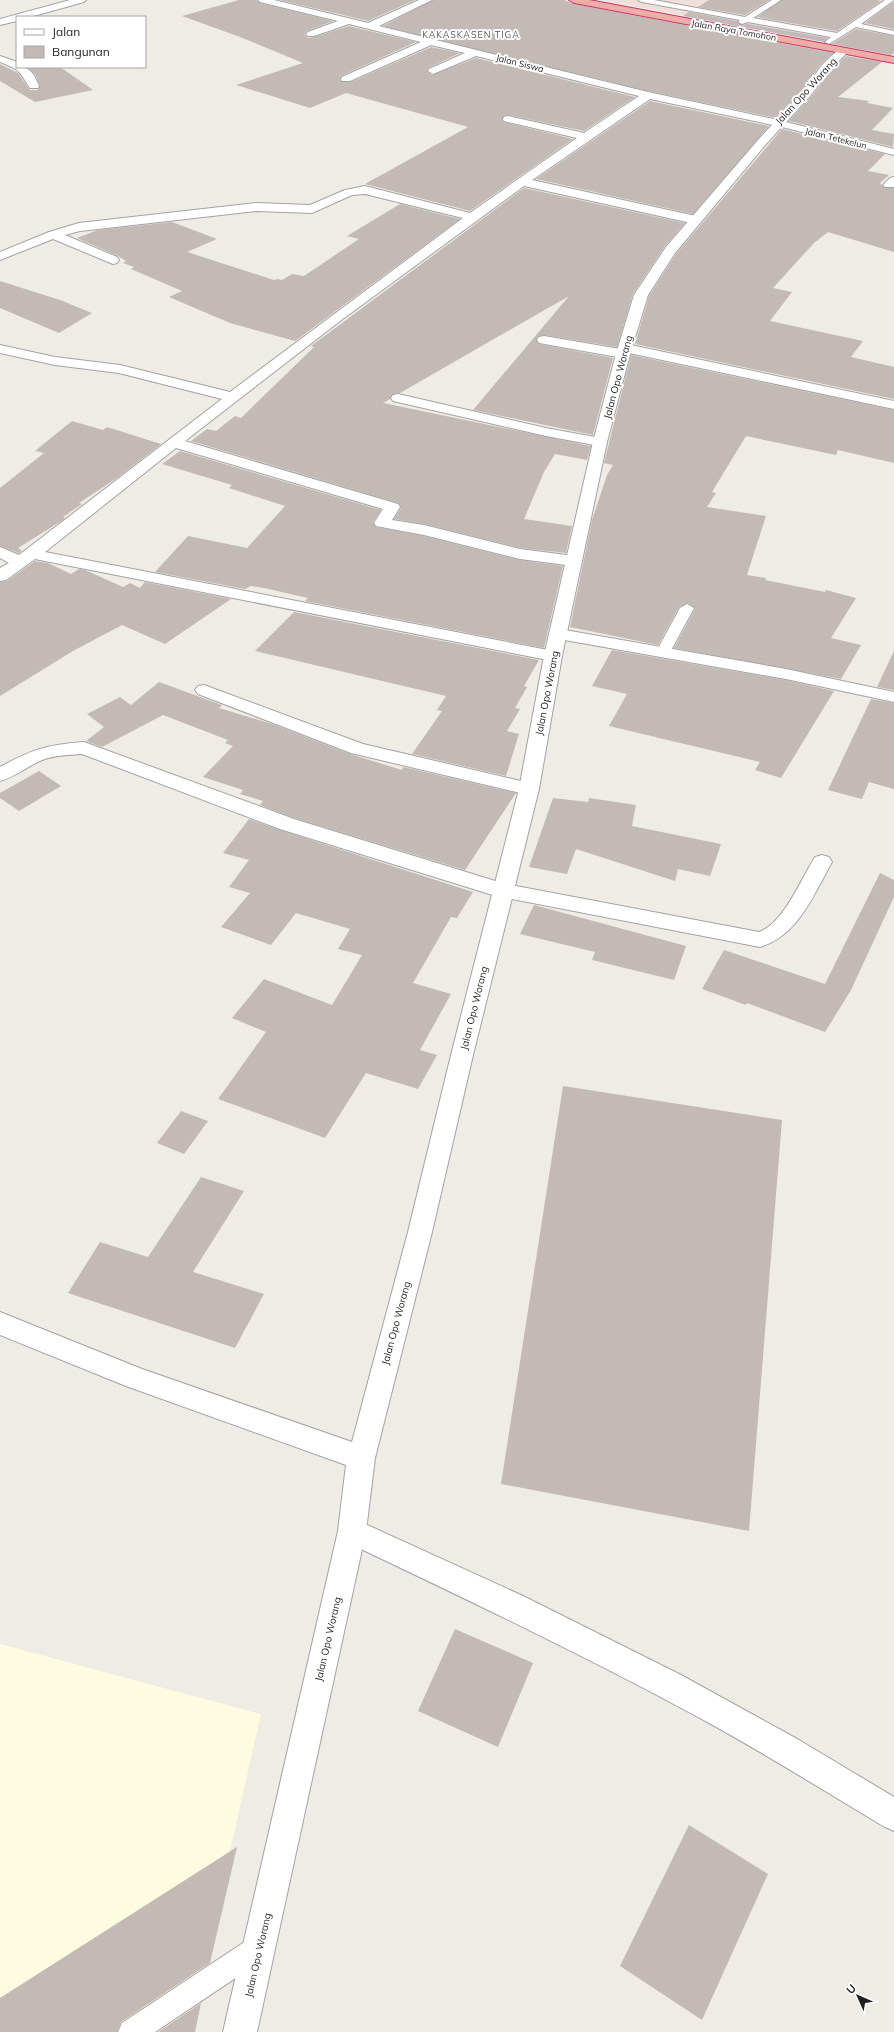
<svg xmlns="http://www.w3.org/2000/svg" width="894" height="2032" viewBox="0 0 894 2032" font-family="Mulish,sans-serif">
<rect width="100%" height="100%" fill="#efebe5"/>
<!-- education -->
<polygon fill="#fdfbe0" points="0,1644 261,1714 189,2032 0,2032"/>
<!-- military -->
<polygon fill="#f0ded9" points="601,0 894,0 894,54"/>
<!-- building -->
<g fill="#c3bab5">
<polygon points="239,0 256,0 260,3 333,21 307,31 304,34 308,38 314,37 349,26 416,42 341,76 340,80 342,82 351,82 431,47 460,53 428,68 427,71 432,75 476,58 635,97 584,131 508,115 504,116 502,120 504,122 573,139 470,211 365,184 468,127 346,93 310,108 236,85 303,63 240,37 182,16"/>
<polygon points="280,0 415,0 368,21"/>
<polygon points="433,0 564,0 574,4 833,53 822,63 801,91 776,118 648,91 383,26"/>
<polygon points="709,0 769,0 745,15 698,7"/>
<polygon points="782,0 876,0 881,1 837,31 757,17"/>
<polygon points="892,3 894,3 894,29 865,23"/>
<polygon points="689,12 737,21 741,25 748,24 828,38 824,42 683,16"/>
<polygon points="856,29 894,36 894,53 891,55 832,44"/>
<polygon points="846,56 882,62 838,97 869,101 867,103 893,108 872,130 894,134 893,147 789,121 811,97 832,69"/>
<polygon points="0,64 18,73 30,90 38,90 40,85 35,74 26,67 60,67 93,90 35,102 0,81"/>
<polygon points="650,101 769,126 693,214 536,179"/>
<polygon points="782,129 885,154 868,171 889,175 880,183 885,188 894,188 894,252 828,232 814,243 773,288 792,292 770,321 863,341 851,357 894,367 894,399 635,344 649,296 676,254"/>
<polygon points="524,188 685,223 665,246 633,294 617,347 544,335 539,336 536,339 539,344 613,358 593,435 473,410 569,296 400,393 393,394 390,399 383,403 591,446 587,460 555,454 544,472 524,519 572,526 566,553 520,548 424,524 394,519 401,508 398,503 191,441 207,429 216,431 235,416 241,418 314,347 311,346"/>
<polygon points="400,204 460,219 295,341 230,323 169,297 182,291 131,269 134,267 123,263 126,261 118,256 77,238 98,230 172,222 217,239 187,252 274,280 277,279 282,280 292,274 304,276 359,239 347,236"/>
<polygon points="0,281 60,300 92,313 59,333 0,308"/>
<polygon points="631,355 894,410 894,463 838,450 836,455 746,436 712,492 716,493 707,507 766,516 747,575 766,578 765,580 825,592 826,590 856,598 831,638 861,645 841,679 674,648 695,609 688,603 679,607 658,645 570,627 592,520 607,475 613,465 604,463"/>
<polygon points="72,421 103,430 107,427 161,444 117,478 79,503 82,504 63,517 65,518 63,520 18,548 22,551 19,553 0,546 0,488 44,453 35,451"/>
<polygon points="180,451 381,510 373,522 376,527 424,536 520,560 563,566 544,648 305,601 308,598 264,588 251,586 245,589 155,572 188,536 247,548 285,506 229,488 232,485 162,464"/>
<polygon points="35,561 48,563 71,574 79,569 85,570 123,587 130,583 140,588 145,582 231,599 165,644 122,625 73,651 0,696 0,582 7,581"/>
<polygon points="294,612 539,660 524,686 527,687 515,708 520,709 507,731 519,734 506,776 412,754 442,711 437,710 446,696 255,651"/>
<polygon points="612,650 786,680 834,691 781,778 755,770 760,762 609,726 627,694 592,686"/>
<polygon points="894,651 894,690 877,687"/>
<polygon points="159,682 222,705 219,708 272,724 350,754 402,770 403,767 516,793 465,870 294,818 260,805 263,801 240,794 243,790 203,777 233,746 225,743 228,740 163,715 102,747 86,741 104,727 87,714 120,697 131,705"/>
<polygon points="871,699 894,703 894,789 869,782 862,799 828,790"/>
<polygon points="39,771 61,786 19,811 0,798 0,793"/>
<polygon points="553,798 588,802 589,798 636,805 632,826 721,844 710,876 678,869 675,881 576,849 567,874 529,867"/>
<polygon points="249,819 280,830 473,892 457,918 451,917 413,983 451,994 420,1050 437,1055 418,1089 366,1073 325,1138 218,1099 266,1032 232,1018 264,979 332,1005 362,955 338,949 350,929 296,913 271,945 221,927 250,893 229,887 249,860 223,853"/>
<polygon points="880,873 894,880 894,897 851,990 825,1032 747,1003 746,1005 702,989 724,950 825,984"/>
<polygon points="534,905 686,946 674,980 592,960 595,952 520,934"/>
<polygon points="563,1086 782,1120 749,1531 501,1484"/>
<polygon points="181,1111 208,1121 184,1154 157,1143"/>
<polygon points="201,1177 244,1191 193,1272 264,1294 235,1348 68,1293 100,1242 148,1257"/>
<polygon points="455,1629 533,1663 498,1747 418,1711"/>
<polygon points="689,1825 768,1874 702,2020 620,1966"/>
<polygon points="237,1847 210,1963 121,2022 117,2032 0,2032 0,1998"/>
<polygon points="201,2003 195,2032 158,2032"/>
</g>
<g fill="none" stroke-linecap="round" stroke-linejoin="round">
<defs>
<g id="service">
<polygon points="638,0 654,0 745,17 772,0 781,0 753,18 837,33 885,0 894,0 861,24 894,31 894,35 856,27 829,44 825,42 831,37 748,22 742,24 738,22 740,20 642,2"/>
<polygon points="687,604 694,608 670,652 668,655 658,655 656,652 680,608"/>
<polygon points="258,1935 267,1939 271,1948 267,1957 155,2032 118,2032 122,2023 249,1939"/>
</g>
<g id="minor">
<polygon points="70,0 86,0 84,2 30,17 17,17 17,21 0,25 0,19"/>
<polygon points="258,0 274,0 368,23 419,0 432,0 379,26 648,92 778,120 894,149 894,155 778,126 650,99 532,180 700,217 702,220 700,223 696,224 524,186 340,321 185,441 398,504 400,507 392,520 424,525 520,549 574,556 580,558 582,561 580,564 574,566 520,559 424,535 376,526 374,523 383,509 176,448 45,552 553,651 559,652 562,656 559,660 553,661 35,559 6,580 0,581 0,568 9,563 0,558 0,547 19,555 222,399 119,373 55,365 0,353 0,345 55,357 120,365 230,392 463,218 365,194 352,195 312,213 257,211 80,231 65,235 117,257 119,260 117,263 113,264 53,239 0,260 0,252 49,232 79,223 257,203 310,205 345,190 365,186 470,213 577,138 504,121 503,119 504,117 508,116 584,133 639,96 476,56 433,74 428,71 429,69 465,53 431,45 350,81 342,81 341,79 342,77 421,42 349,24 314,36 308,36 306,34 308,32 338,21 260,2"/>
<path d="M0,56L17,62V67C31,67 34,74 39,86L38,88H30C19,71 21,70 0,62Z"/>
<polygon points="894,177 894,187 885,187 883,185 890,178"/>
<polygon points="544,336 620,349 621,345 626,344 894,401 894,409 629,353 628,357 623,358 539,343 537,340 539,337"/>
<polygon points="398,394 546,428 600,438 605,439 607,442 605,445 600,446 546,436 393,401 391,398 393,395"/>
<polygon points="559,629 786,669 894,692 894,702 786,679 553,638 550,634 553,630"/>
<polygon points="204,685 363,744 529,783 536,785 539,789 536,793 529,795 351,753 198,694 195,690 198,686"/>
<path d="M84,742L294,819L505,884L759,932C784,923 801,879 815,857L822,855L829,857L832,862C814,894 798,936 760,947L496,896L280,829L82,754C69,755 55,755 42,760C28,766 15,777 0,781V767C33,749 46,745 84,742Z"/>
<path d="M352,1518L523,1596L681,1675L799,1740L894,1797V1831L883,1826C826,1792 769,1756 711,1724C590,1658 466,1599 342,1540L338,1531L342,1522Z"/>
</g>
<polygon id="tertiary" points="843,48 847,49 848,51 847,53 831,68 810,96 766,144 675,253 648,295 630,354 607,442 562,656 539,789 473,1055 432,1232 375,1458 366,1531 257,2032 223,2032 338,1531 346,1465 126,1386 0,1335 0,1312 142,1369 352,1442 408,1232 451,1055 519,789 544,656 593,442 616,354 634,295 666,247 758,140 802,92 823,64 839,49"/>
<polygon id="trunk" points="569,0 589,0 894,57 894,63 574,3"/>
</defs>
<!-- service casing -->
<use href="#service" stroke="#a3a3a3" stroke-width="2"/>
<!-- minor casing -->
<use href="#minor" stroke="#a3a3a3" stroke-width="2"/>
<!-- tertiary casing -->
<use href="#tertiary" stroke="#a3a3a3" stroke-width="2"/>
<!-- trunk casing -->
<use href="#trunk" stroke="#d22d74" stroke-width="2"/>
<!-- service -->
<use href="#service" fill="#fff" fill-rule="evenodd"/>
<!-- minor -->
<use href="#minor" fill="#fff" fill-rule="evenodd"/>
<!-- tertiary -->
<use href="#tertiary" fill="#fff" fill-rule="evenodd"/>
<!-- trunk -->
<use href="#trunk" fill="#edaea4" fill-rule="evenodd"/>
</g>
<g text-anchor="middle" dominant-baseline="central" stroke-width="4" stroke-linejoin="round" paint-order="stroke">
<!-- far-street labels -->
<g font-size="9" fill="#1f1f1f" stroke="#fff">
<text transform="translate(734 30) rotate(10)">Jalan Raya Tomohon</text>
<text transform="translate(520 63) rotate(14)">Jalan Siswa</text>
<text transform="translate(836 138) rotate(14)">Jalan Tetekelun</text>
</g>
<!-- far-neighbourhood labels -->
<g font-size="9" letter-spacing="1" fill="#525252" stroke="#fff">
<text x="471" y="34">KAKASKASEN TIGA</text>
</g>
<!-- street labels -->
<g font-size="10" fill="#1f1f1f" stroke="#fff">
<text transform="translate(806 91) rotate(-48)">Jalan Opo Worang</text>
<text transform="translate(618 377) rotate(-75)">Jalan Opo Worang</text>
<text transform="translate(547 693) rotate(-79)">Jalan Opo Worang</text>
<text transform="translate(474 1008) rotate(-76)">Jalan Opo Worang</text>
<text transform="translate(396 1323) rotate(-75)">Jalan Opo Worang</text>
<text transform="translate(328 1639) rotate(-77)">Jalan Opo Worang</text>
<text transform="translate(258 1955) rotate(-77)">Jalan Opo Worang</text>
</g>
</g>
<!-- legend -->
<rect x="16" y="16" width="130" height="52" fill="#ffffff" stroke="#a5a5a5"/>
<rect x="24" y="29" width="20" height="6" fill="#ffffff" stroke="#a5a5a5"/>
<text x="52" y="36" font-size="12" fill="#1f1f1f">Jalan</text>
<rect x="24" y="46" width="20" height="12" fill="#c3bab5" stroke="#a5a5a5"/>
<text x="52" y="56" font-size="12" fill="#1f1f1f">Bangunan</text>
<!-- north arrow -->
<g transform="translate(858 1996) rotate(315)" stroke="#ffffff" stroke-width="3" paint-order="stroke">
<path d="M0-3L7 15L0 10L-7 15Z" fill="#1f1f1f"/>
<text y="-6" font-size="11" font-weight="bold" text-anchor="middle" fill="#1f1f1f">U</text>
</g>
</svg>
